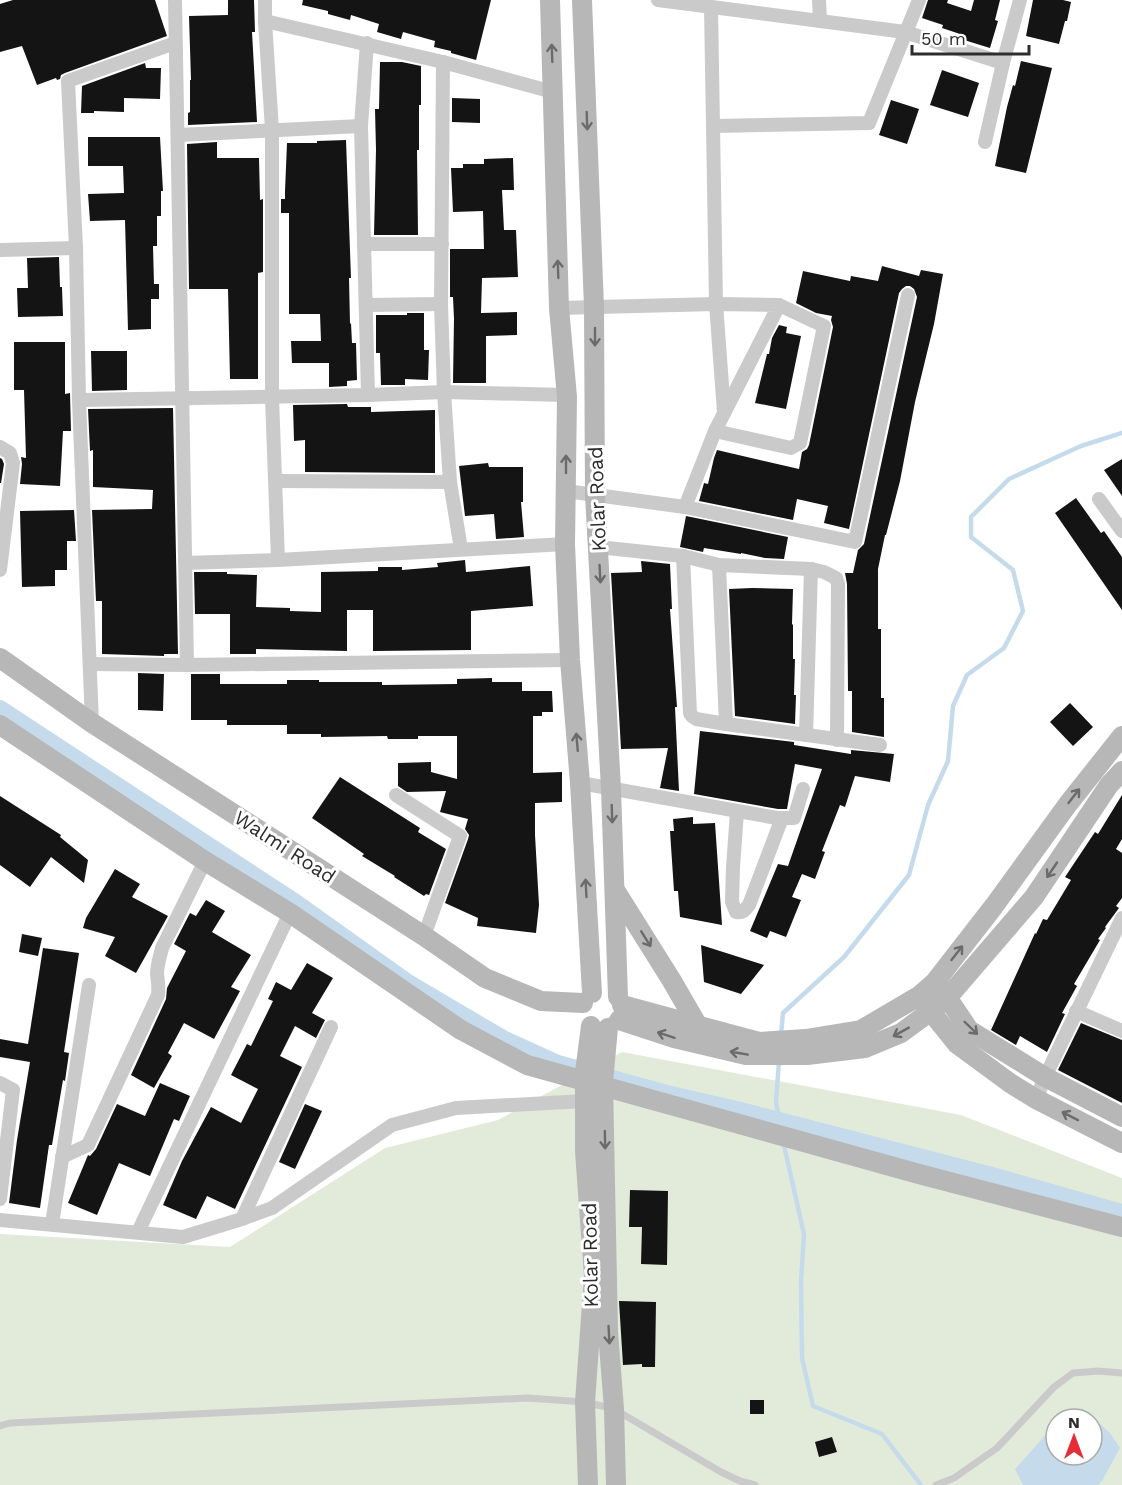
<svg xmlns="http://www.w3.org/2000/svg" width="1122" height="1485" viewBox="0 0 1122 1485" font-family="'Work Sans',sans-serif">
<rect width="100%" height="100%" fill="#fff"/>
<!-- green -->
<path fill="#e2ebda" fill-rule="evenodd" d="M622,1052L961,1115L1122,1178V1485H0V1234L230,1247L385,1148L498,1120ZM1056,1419H1092V1455H1056Z"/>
<!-- water -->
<polygon fill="#c5dbeb" points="1082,1408 1110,1433 1120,1448 1102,1481 1098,1485 1023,1485 1015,1469 1049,1431 1056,1426 1056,1455 1092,1455 1092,1419 1066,1419"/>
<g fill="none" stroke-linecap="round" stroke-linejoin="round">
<!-- stream -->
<g stroke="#c5dbeb" stroke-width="4.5">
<polyline points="781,1035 783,1013 844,957 909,875 928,805 948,761 953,706 967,675 1004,648 1023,611 1013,570 971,537 971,517 1009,479 1081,446 1122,433"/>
<polyline points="779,1061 776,1102 781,1130"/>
<polyline points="783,1141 804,1234 801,1281 802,1358 813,1406 882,1434 921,1485"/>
</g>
<!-- canal -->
<polyline stroke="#c5dbeb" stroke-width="16" points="0,708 296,902 408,982 503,1038 558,1063 667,1093 737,1109 996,1176 1122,1212"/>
</g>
<!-- building -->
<g fill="#141414">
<polygon points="13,0 155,0 167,36 65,73 61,75 60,79 57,80 56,78 37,85 22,46 0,52 0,4"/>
<polygon points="228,0 254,0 255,32 252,32 257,122 188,125 188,113 190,112 190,80 191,80 189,16 228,15"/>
<polygon points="303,0 491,0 476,60 451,53 451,51 434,47 435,41 403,32 401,39 377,32 379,24 351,15 350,20 328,14 328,11 302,5"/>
<polygon points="928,0 948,0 947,3 971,11 974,0 1000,0 995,20 998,21 990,48 964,40 966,36 942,28 943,25 922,18"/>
<polygon points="1033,0 1063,0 1071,2 1067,21 1065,21 1059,44 1026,36"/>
<polygon points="1021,61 1052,68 1026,173 995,166 1007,107 1013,85 1015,86"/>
<polygon points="380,62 402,62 421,66 421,105 419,105 419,150 417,150 418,235 374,235 376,150 375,109 379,109"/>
<polygon points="145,63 146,68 161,68 160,99 124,98 124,112 94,111 94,113 81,113 82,86"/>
<polygon points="942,70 979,83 968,117 930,105"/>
<polygon points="452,98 480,99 480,123 452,122"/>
<polygon points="891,100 919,109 907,144 879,135"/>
<polygon points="88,137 160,137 163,191 161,191 161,216 157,216 157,246 153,246 154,284 159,284 159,299 151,299 151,329 128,330 125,220 90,221 88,194 124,193 123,166 88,166"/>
<polygon points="346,140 351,278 349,278 350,324 351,323 352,343 356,343 357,380 347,381 347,386 329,387 329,363 292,363 291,341 321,341 320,314 289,314 289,213 281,213 281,199 285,199 285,191 287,143 317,143 317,141"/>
<polygon points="217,142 217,158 259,158 260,200 263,199 263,272 258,273 258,379 230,379 228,289 189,289 187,144"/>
<polygon points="513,158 514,190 502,190 504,230 516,230 518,277 482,278 481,313 517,312 517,335 486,336 486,383 453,383 454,319 453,297 450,297 450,249 484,249 483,211 453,212 451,168 463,168 463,164 484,164 484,159"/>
<polygon points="59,257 60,287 62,287 63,316 18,317 17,288 28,288 27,258"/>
<polygon points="882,266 919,276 921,270 943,274 934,324 915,402 900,481 886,535 885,535 878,569 878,629 881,629 881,698 884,698 884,737 852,732 852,691 848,691 847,584 845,573 853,573 858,550 864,544 917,297 914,289 910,286 906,286 902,289 899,293 849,529 824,523 828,506 797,499 793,520 699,501 704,483 708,484 714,458 717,450 799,469 802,452 807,449 809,445 833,327 831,320 832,316 816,313 796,303 803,271 850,281 851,276 878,281"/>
<polygon points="407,313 424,313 424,350 429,350 428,380 405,379 405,385 381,385 380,353 376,353 376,315 407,315"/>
<polygon points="779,325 787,327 786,333 801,336 786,409 755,403 767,354 769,354 772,338"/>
<polygon points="14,342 65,342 65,394 70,393 71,431 63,431 60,486 20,484 22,464 21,457 26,458 24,390 14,390"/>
<polygon points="91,351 127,351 127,390 92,391"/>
<polygon points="347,404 348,407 371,407 371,412 435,410 435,473 305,472 305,440 294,441 293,405"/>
<polygon points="173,408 178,654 164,654 164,656 102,654 102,601 96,601 92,510 152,509 153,490 93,487 93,450 90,451 88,409"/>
<polygon points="0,458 2,459 4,464 1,483 0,483"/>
<polygon points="1122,459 1122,496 1104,470"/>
<polygon points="488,463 489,467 523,467 523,502 521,502 524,537 496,539 494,514 465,516 459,466"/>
<polygon points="1076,498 1101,533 1104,531 1122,557 1122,610 1055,513"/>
<polygon points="74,510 76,541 67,541 67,570 55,570 55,586 22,587 20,511"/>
<polygon points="686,516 788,537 784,559 765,558 741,553 741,554 704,548 703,552 680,547"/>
<polygon points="465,560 466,572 530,566 533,606 471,611 471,650 373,651 373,610 347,610 347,651 256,649 256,654 230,654 230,614 195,614 194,572 227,572 227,574 257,575 256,607 290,608 290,611 321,612 321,572 378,571 378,567 402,567 402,570 438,567 437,563"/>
<polygon points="641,561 670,564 672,609 670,609 677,707 675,707 679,791 660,788 668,748 621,749 611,573 642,572"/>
<polygon points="752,588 793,589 792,624 793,625 793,659 795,659 794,695 796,695 795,724 735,716 729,589"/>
<polygon points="138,673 164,674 163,711 138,710"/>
<polygon points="191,674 220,674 220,684 287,684 287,680 319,680 319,682 382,682 382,685 457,684 457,679 492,678 492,682 522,682 522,691 552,691 553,712 542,712 542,716 533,716 533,773 562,772 562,802 535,803 535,835 539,905 536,933 477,926 478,918 445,903 468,839 469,835 465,829 468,819 440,812 446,791 407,792 398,786 398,763 431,762 431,772 457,779 457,736 418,736 418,739 388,739 387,736 321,737 321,734 287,734 287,725 227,725 227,720 191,720"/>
<polygon points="1070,703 1093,727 1073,746 1050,722"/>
<polygon points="700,731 794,742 794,745 851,754 851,750 894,754 890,782 855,776 845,807 840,805 822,851 825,852 815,879 802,874 792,897 801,900 786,937 770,931 767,938 750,931 778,864 788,866 822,769 795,764 787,809 778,809 694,794"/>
<polygon points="340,777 420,828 418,832 446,849 429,895 426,894 424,896 394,877 395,876 362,856 364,854 312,818"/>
<polygon points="1122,795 1122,839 1116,849 1122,853 1122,898 1116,906 1119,908 1105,927 1106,928 1098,939 1100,940 1074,984 1077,986 1062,1013 1065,1014 1047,1052 1020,1036 1016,1045 991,1030 1035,933 1036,934 1043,919 1047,920 1071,880 1065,877 1095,832 1098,834"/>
<polygon points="0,796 61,835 60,837 88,860 84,883 51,857 30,887 0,865"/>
<polygon points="693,817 693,824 715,823 722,925 680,917 678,891 674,891 670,831 674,831 673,819"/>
<polygon points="115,869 140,884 132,897 168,916 136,973 105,956 115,937 83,928 86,918"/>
<polygon points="206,900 225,911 212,932 251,955 231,987 240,991 214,1039 184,1023 168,1053 172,1056 154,1088 131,1075 166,999 167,988 186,951 174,944 190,913 196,916"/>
<polygon points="22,934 42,938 38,956 19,952"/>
<polygon points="701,945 764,965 741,994 704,982"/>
<polygon points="43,948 79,953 64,1052 69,1053 65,1081 63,1080 52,1145 49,1145 40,1208 9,1203 17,1140 30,1062 0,1057 0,1039 28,1044"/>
<polygon points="307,963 333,978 312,1013 325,1020 316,1038 295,1026 280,1056 302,1067 235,1209 207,1196 196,1219 163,1205 182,1161 211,1107 241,1123 258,1089 231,1075 247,1044 251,1046 273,1001 268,999 276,982 291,990"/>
<polygon points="1081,1023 1122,1040 1122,1103 1058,1070"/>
<polygon points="160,1083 190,1096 179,1121 174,1119 150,1176 119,1163 97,1215 68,1203 88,1155 90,1156 96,1149 117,1104 145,1116"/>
<polygon points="305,1104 322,1111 295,1169 279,1162"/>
<polygon points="630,1190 668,1191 667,1265 641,1264 642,1227 629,1227"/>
<polygon points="619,1301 656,1302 655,1367 642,1367 642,1364 623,1365"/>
<rect x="750" y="1400" width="14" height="14"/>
<polygon points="832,1437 837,1452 819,1457 815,1442"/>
</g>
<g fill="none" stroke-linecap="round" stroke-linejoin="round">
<!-- lane -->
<g stroke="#cacaca" stroke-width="7">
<polyline points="0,1426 10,1423 527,1398 585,1402 614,1409 721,1472 740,1481 755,1485"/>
<polyline points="936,1485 954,1478 997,1448 1054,1387 1073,1373 1098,1371 1122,1373"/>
</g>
<!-- street -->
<g stroke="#cacaca" stroke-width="14">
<polyline points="175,0 187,665"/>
<polyline points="265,0 265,21 272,130 272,397 278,560"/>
<polyline points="658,0 905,32 1003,63"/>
<polyline points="819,0 820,21"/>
<polyline points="711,7 716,304 724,412"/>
<polyline points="265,21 443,62 553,92"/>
<polyline points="367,43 361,126 368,395"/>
<polyline points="443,62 441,304 444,392 450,482 461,549"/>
<polyline points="713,126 869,123 919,0"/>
<polyline points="178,135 361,126"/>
<polyline points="985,142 1003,63 1020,0"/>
<polyline points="364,244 442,244"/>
<polyline points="0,250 76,248"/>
<polyline points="366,305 441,304"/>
<polyline points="559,308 716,304 779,305 715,431 685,507"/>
<polyline points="79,400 368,395 444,392 563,395 567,397"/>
<polyline points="715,431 791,448 800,443 824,326 779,305"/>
<polyline points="0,447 10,453 13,463 0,570"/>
<polyline points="276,481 450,482"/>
<polyline points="566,491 685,507 855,542 908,295"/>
<polyline points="1099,499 1122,531"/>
<polyline points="598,547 683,556 719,565 811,569 824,572 836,578 838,584 837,740"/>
<polyline points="683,556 690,713 692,716 696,719 726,724 880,745"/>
<polyline points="185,563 278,560 565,544"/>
<polyline points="719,565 726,724"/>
<polyline points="91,664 187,665 570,660"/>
<polyline points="92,723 79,400 76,248 68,81 175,43"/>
<polyline points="806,735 811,569"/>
<polyline points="580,783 777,818 794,818 803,789"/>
<polyline points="396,795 460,836 424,936"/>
<path d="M737,812L733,867L732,902L736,912C743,913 745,910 749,905L782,818"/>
<polyline points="1076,1011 1122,1031"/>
<polyline points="0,1083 13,1090 0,1199"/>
<polyline points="1036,1099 1045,1077 1122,918"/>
<path d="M62,1157L88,1145L158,995C159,986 158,982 157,974C157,965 160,957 162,948L205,861"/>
<polyline points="242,1219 331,1027"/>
<polyline points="0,1220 183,1237 242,1219 272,1208 392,1125 456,1108 585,1101"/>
<polyline points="52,1224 89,985"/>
<polyline points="138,1232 290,913"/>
</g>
<!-- secondary -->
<g stroke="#b7b7b7" stroke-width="20">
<polyline points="550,0 559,308 567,397 565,544 570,660 580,783 592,993"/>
<polyline points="582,0 594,307 595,495 611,789 618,997"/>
<polyline points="0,658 92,723 424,936 485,978 541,1001 583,1003"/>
<polyline points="0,725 205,861 290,913 461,1030 527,1065 919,1174 1122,1227"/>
<polyline points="615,890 672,981 698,1026"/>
<polyline points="941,988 969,1030 1045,1077 1122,1117"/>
<polyline points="924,1003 957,1044 1010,1083 1036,1099 1122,1143"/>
<polyline points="622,1005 759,1042 806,1039 861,1030 919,996 935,982 994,906 1068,804 1122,736"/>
<polyline points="619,1020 674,1038 746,1055 807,1055 865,1048 901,1033 931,1011 948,997 1034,897 1109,785 1122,771"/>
<polyline points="608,1028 603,1082 608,1332 614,1409 616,1485"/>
<polyline points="588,1485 585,1402 594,1276 585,1151 585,1072 591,1026"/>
</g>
</g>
<!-- one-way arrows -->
<defs><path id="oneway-shaft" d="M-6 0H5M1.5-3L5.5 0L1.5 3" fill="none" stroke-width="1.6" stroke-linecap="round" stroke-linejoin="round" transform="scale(1.5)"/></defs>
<g stroke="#6b6b6b">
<use href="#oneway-shaft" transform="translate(552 53) rotate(-92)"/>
<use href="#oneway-shaft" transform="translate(587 121) rotate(88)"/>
<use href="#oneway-shaft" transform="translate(558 269) rotate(-92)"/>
<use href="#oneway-shaft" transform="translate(595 337) rotate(90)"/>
<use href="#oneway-shaft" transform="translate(566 464) rotate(-90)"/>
<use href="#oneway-shaft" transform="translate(600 574) rotate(87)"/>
<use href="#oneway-shaft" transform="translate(577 742) rotate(-95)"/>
<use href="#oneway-shaft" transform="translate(1074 796) rotate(-52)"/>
<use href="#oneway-shaft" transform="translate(612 814) rotate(88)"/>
<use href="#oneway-shaft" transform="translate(1052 870) rotate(124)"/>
<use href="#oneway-shaft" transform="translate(586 888) rotate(-93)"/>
<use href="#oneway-shaft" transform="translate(646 939) rotate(58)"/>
<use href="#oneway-shaft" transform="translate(957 953) rotate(-52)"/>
<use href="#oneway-shaft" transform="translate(971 1028) rotate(44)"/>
<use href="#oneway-shaft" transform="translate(901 1032) rotate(151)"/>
<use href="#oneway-shaft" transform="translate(666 1035) rotate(-162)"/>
<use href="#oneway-shaft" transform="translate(739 1053) rotate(-170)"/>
<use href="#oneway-shaft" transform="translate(1070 1116) rotate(-153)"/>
<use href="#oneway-shaft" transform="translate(605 1140) rotate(89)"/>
<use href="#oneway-shaft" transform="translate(609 1335) rotate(87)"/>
</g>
<g text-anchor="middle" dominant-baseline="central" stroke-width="6" stroke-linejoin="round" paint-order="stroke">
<!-- street labels -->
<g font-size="20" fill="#2d2d2d" stroke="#fff">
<text transform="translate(597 499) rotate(-92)">Kolar Road</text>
<text transform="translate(285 847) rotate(33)">Walmi Road</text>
<text transform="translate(590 1255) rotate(-91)">Kolar Road</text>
</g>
</g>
<!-- north arrow -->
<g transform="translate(1074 1437)"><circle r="28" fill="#ffffff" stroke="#ababab" stroke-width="1.5"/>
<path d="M0-4.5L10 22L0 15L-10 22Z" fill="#e62c35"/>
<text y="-9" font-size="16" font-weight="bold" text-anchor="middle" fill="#2d2d2d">N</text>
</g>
<!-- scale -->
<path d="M912 45v9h117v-9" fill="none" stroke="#2d2d2d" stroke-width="3"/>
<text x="921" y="45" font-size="18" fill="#2d2d2d" stroke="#ffffff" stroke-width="4.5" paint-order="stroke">50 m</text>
</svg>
